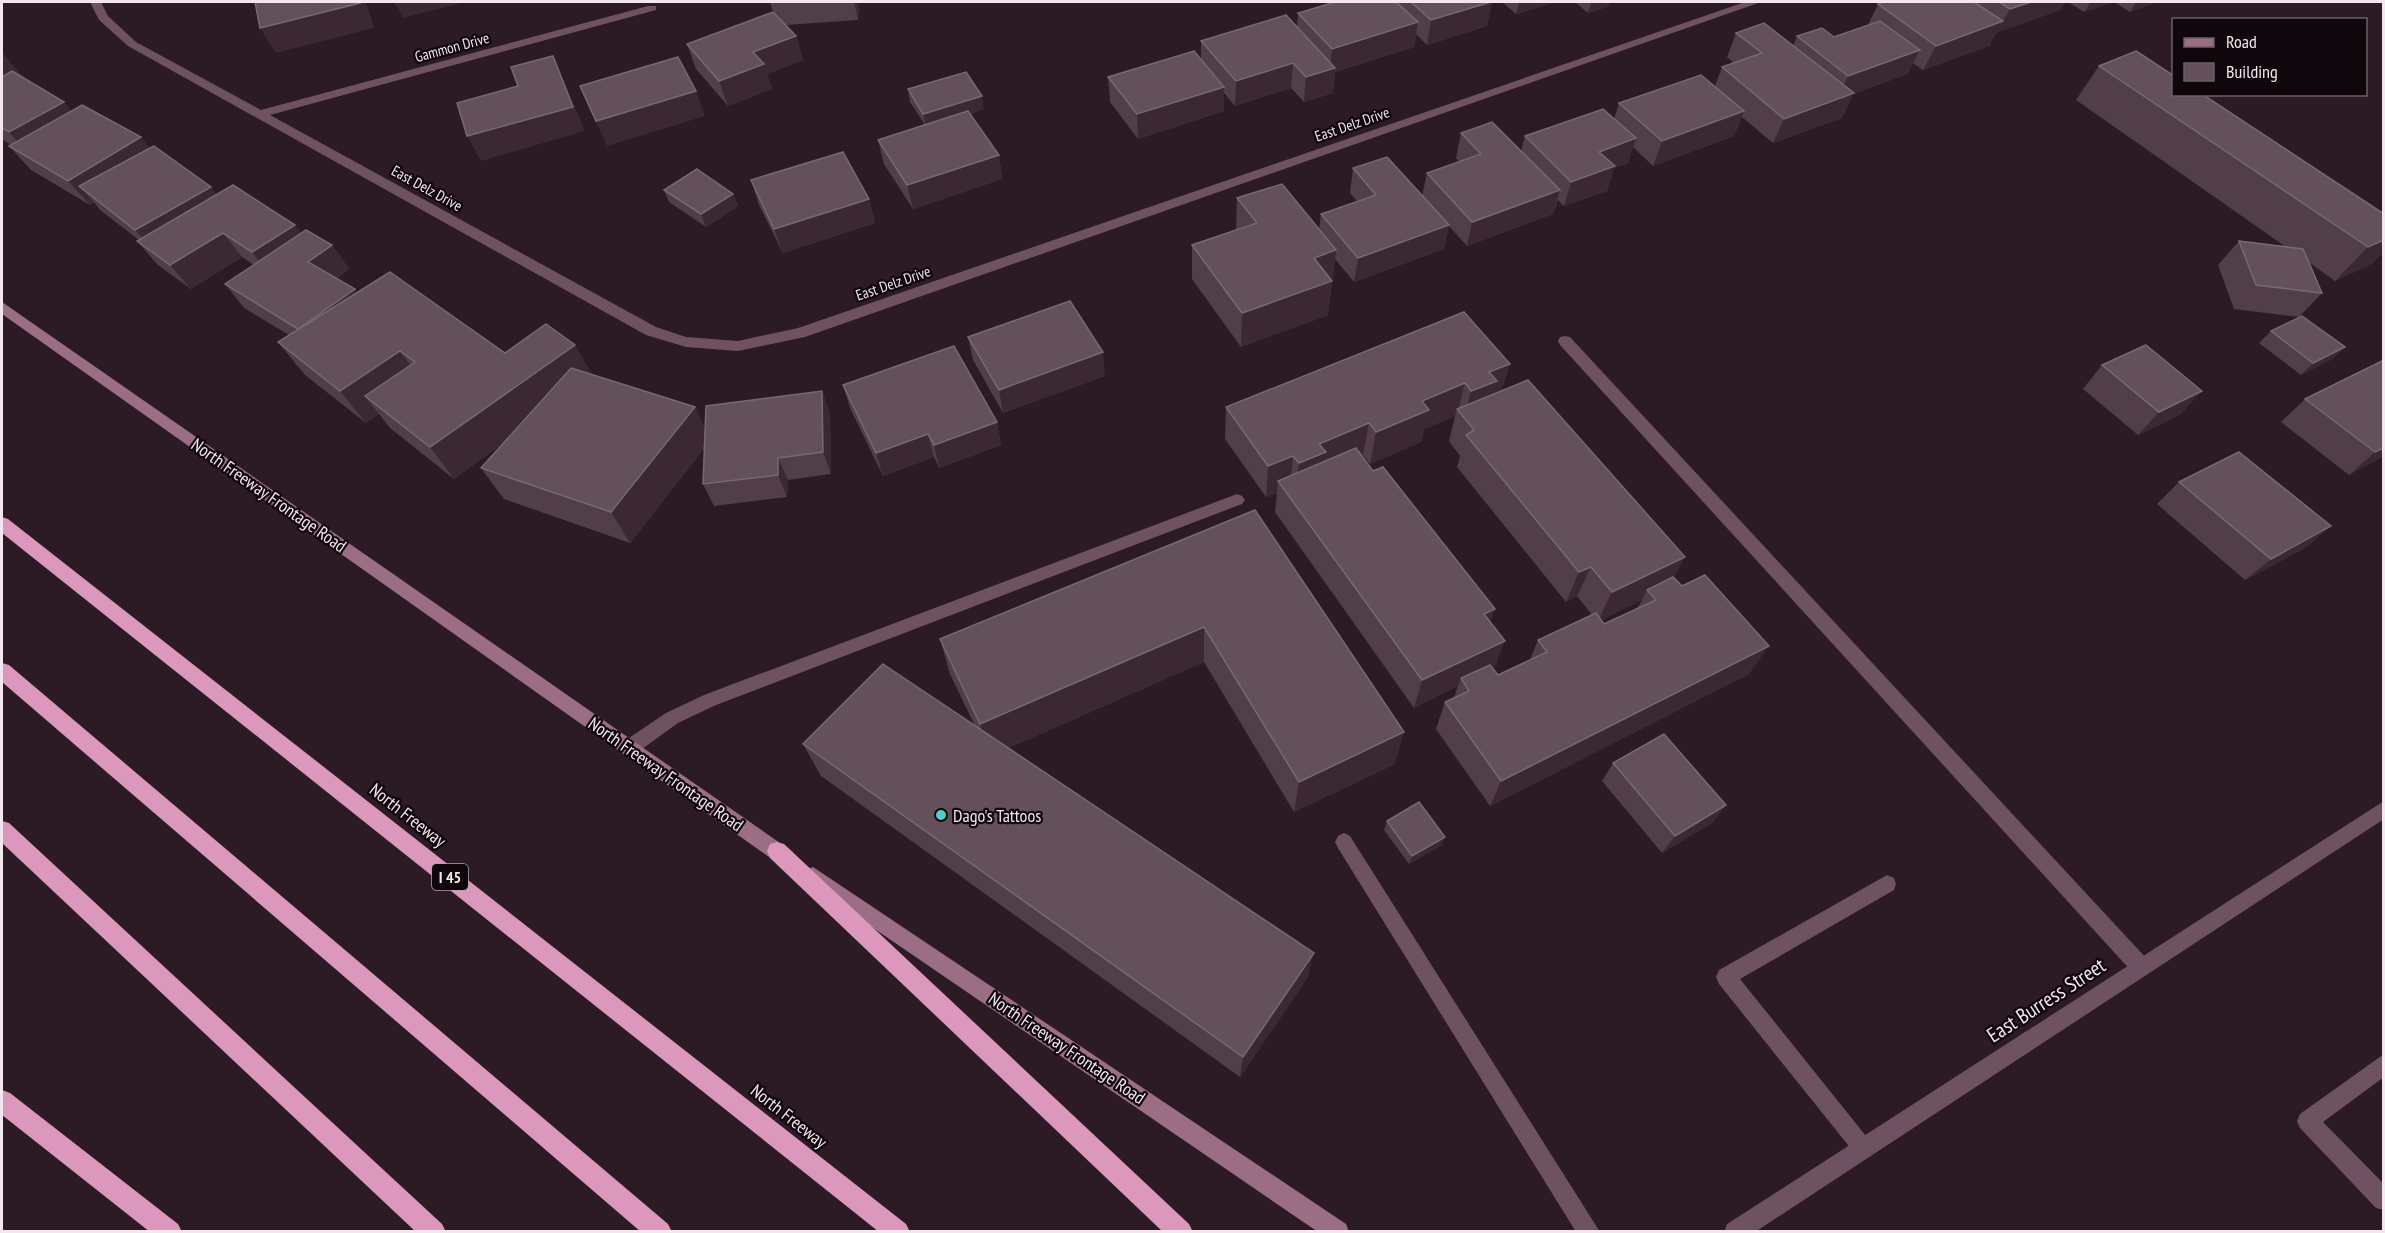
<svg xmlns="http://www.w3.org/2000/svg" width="2385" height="1233" viewBox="0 0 2385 1233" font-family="'PT Sans Narrow',sans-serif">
<rect width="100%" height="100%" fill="#2c1a24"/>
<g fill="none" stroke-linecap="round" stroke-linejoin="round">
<!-- service -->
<g fill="#6e5261" fill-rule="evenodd">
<polygon points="1565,336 1570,337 2147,959 2150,966 2147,973 2140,976 2133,973 1560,345 1558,341 1560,337"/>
<polygon points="1237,494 1242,496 1245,500 1242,504 716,705 678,723 635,754 629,756 623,754 620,748 623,742 666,713 704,695"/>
<polygon points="1344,833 1350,836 1600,1232 1576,1232 1338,848 1335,842 1338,836"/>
<polygon points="1887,875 1894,878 1896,884 1894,890 1740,979 1870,1141 1873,1148 1870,1155 1863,1158 1856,1155 1719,984 1716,977 1719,970"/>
<polygon points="2384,1054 2384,1077 2323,1122 2384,1184 2384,1210 2376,1208 2300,1128 2297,1121 2300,1114"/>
</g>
<!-- minor -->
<g fill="#6e5261" fill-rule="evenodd">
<polygon points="90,2 101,2 108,16 136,42 261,110 648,6 656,6 656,10 270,115 656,327 686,337 738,341 798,328 1745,2 1761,2 805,337 738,351 686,347 646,335 128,46 99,20"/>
<polygon points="2384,801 2384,819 1755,1232 1724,1232 1727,1224"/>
</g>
<!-- secondary -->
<g fill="#9b6e86" fill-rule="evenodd">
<polygon points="2,302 793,852 795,858 793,864 786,867 779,864 2,314"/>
<polygon points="813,867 1346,1224 1349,1232 1318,1232 806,882 804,876 806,870"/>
</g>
<!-- motorway -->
<g fill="#dc97bc" fill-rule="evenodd">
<polygon points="2,517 8,519 906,1224 910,1232 879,1232 2,533"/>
<polygon points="2,663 9,665 668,1224 672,1232 641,1232 2,682"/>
<polygon points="2,821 9,823 442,1224 446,1232 416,1232 2,843"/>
<polygon points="777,842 784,844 1189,1224 1193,1232 1163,1232 770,858 767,851 770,844"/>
<polygon points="2,1090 10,1093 178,1224 182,1232 150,1232 2,1115"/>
</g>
</g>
<!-- wall -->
<g fill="#513e48" fill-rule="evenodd">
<polygon points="770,2 859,2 858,20 786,25 796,36 803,60 767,74 772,89 728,106 696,69 687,44 773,12"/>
<polygon points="1335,2 1492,2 1487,26 1427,45 1416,34 1414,47 1335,72 1333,93 1304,102 1291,88 1235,106 1224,93 1224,111 1138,139 1110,102 1108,77 1201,59 1201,41 1297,27 1298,13"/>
<polygon points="1502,2 1556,2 1516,14"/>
<polygon points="1575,2 1610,2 1609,6 1588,13"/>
<polygon points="1885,2 2066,2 2060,10 1996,33 1989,46 1923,70 1913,63 1907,74 1853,94 1842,118 1773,143 1742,117 1734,136 1653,166 1633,147 1628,163 1614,168 1607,191 1564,206 1558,200 1553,214 1467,246 1449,226 1444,249 1354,282 1335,259 1328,315 1241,347 1192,279 1192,245 1236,230 1237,198 1319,230 1321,214 1357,201 1350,193 1353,168 1422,196 1427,173 1459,162 1456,158 1461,133 1521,151 1525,136 1614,119 1619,103 1715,86 1722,67 1734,63 1727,57 1736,33 1793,46 1797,36 1834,37 1868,25 1878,4"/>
<polygon points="2068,2 2113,2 2084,12"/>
<polygon points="2114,2 2157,2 2130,12"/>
<polygon points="2,53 23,78 64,102 71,111 150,148 211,187 216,194 301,234 332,245 349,269 336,279 357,293 505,353 575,345 592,375 695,407 705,429 822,391 830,414 831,474 788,480 787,497 714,506 703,484 705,447 630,543 504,499 481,468 503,443 454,479 390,428 379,414 366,423 305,375 278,342 289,335 244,308 225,284 254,265 242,257 191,289 158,265 137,241 139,240 100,210 94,202 90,205 31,170 9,146 11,145 2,139"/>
<polygon points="2099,66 2384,214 2373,263 2335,281 2310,263 2322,293 2299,317 2234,309 2218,265 2239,241 2286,247 2076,100"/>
<polygon points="908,89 984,109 970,114 999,155 1002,179 913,209 884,164 878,140 925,125 910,102"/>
<polygon points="751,180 869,199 875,223 783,253 759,205"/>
<polygon points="664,190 733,194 738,206 706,227 669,202"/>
<path d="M1464,312L1502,391L1674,578L1749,674L1490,806L1436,729L1445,702L1454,698L1458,686L1414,708L1275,512L1277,493L1266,497L1225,439L1226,407ZM1455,416L1449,441L1460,456L1457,467L1566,602L1577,596L1592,615L1538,640L1530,660L1498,675L1493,669L1490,622L1362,456L1363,455L1370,464L1421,442L1424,429ZM1642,600L1637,608L1604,624L1601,620Z"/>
<polygon points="2271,331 2345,347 2332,359 2301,375 2259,343"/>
<polygon points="968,337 1105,376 1003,413 973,360"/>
<polygon points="2102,365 2181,414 2138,435 2083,389"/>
<polygon points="843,385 997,422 1001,445 939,468 934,457 883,476 850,408"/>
<polygon points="2305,399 2384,456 2349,475 2281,422"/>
<polygon points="2179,482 2331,526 2305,548 2245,580 2157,504"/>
<polygon points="1255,510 1395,764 1294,812 1204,662 1008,748 1308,977 1240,1077 821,776 803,744 975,726 950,674 940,639"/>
<polygon points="1613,763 1726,805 1712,823 1662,853 1602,781"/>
<polygon points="1387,821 1442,845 1409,864 1384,830"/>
</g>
<!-- shaded-wall -->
<g fill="#3b2832">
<polygon points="359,2 366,2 374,28 276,53 260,28"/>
<polygon points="394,2 465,2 403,18"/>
<polygon points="854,2 859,2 858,20"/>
<polygon points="1492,2 1487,26 1427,45 1431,20"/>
<polygon points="1519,2 1556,2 1516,14"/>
<polygon points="1591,2 1610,2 1609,6 1588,13"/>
<polygon points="2031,2 2066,2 2060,10 1996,33 2010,9"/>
<polygon points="2091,2 2113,2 2084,12"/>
<polygon points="2136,2 2157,2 2130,12"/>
<polygon points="2003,21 1989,46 1923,70 1936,46"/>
<polygon points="1418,22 1414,47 1335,72 1333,93 1304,102 1306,77 1330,70 1332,49"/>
<polygon points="796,36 803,60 767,74 772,89 728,106 719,81 753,52"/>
<polygon points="1920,50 1907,74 1853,94 1842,118 1773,143 1784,119 1837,99 1848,76"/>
<polygon points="4,55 25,80 2,99 2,56"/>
<polygon points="553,56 564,81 585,131 481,161 467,136"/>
<polygon points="1293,63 1291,88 1235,106 1236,81"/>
<polygon points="1224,87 1224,111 1138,139 1137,114"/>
<polygon points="696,91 705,116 607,146 596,121"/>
<polygon points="982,96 984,109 926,127 923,114"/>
<polygon points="64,102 84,127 31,157 9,132"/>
<polygon points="1744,111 1734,136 1653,166 1662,141"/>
<polygon points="141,137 161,162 79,186 94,202 90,205 68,181"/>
<polygon points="1636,138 1628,163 1614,168 1607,191 1564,206 1571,182 1599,152"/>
<polygon points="999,155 1002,179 913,209 907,185"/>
<polygon points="211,187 229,212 156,254 135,230"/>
<polygon points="1560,190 1553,214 1467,246 1472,222"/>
<polygon points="733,194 738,206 706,227 701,214"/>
<polygon points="869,199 875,223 783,253 774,229"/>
<polygon points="295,225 313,249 270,276 252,252"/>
<polygon points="1449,225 1444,249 1354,282 1358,258"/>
<polygon points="223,233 242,257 191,289 170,265"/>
<polygon points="2384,240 2384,252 2373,263 2335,281 2368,247"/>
<polygon points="332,245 349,269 325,286 308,262"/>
<polygon points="1336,250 1328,315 1241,347 1242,313 1314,258"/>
<polygon points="355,289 372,313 317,352 298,329"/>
<polygon points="575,345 594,378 454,479 430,447"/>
<polygon points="2345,347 2332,359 2301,375 2313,363"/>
<polygon points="400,351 424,384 365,396 379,414 366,423 340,391"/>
<polygon points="1103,352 1105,376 1003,413 999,390"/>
<polygon points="1510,364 1500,396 1464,418 1471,391 1489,372"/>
<polygon points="1465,383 1458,411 1457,409 1455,416 1424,429 1421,442 1370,464 1376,432 1422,401"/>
<polygon points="822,391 830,414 831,474 823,452"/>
<polygon points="2202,391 2181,414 2138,435 2159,412"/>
<polygon points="695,407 710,440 630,543 611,512"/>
<polygon points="997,422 1001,445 939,468 934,445"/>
<polygon points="1369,423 1363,455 1323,472 1295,494 1299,463 1319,444"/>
<polygon points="928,434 934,457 883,476 876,453"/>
<polygon points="2384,448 2384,456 2349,475 2375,452"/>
<polygon points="1293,456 1290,487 1278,481 1277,493 1266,497 1268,466"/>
<polygon points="778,458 788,480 787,497 778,475"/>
<polygon points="2331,526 2305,548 2245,580 2271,559"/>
<polygon points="1685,557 1669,587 1647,590 1642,600 1598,621 1612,592"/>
<polygon points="1591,567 1577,596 1566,602 1579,572"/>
<polygon points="1495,609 1485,638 1484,614"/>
<polygon points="1204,627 1204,662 989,756 980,724"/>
<polygon points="1505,641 1494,669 1461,678 1458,686 1414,708 1422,680"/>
<polygon points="1769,646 1749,674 1490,806 1501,781"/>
<polygon points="1404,732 1395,764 1294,812 1299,782"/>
<polygon points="1726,805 1712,823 1662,853 1675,836"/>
<polygon points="1445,837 1442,845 1409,864 1412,856"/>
<polygon points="1314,953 1308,977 1240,1077 1243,1057"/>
</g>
<!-- building -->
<g fill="#63505a" stroke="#796771" stroke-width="1.5">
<polygon points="255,2 359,2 360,3 260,28"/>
<polygon points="1335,2 1396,2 1418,22 1332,49 1298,13"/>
<polygon points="1411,2 1491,2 1431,20"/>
<polygon points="1885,2 1974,2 2003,21 1936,46 1878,4"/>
<polygon points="1999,2 2031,2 2010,9"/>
<polygon points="773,12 796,36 753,52 764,64 719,81 687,44"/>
<polygon points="1286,15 1335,68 1306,77 1293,63 1236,81 1201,41"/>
<polygon points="1880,21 1920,50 1848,76 1797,36 1822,28 1834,37"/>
<polygon points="1764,23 1854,93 1784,119 1722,67 1762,53 1736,33"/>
<polygon points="1194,51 1224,87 1137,114 1108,77"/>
<polygon points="2136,51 2174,76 2174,94 2202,94 2384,214 2384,240 2368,247 2099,66"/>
<polygon points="553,56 573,107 467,136 457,103 518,86 511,67"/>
<polygon points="678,57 696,91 596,121 580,86"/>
<polygon points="12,71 64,102 9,132 2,128 2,77"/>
<polygon points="966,72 982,96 923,114 908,89"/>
<polygon points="1701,75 1744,111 1662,141 1619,103"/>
<polygon points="82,105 141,137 68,181 9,146"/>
<polygon points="1603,109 1636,138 1599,152 1615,166 1571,182 1525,136"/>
<polygon points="968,111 999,155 907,185 878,140"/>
<polygon points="1492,122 1560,190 1472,222 1427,173 1481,154 1461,133"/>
<polygon points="154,146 211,187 135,230 79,186"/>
<polygon points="843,152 869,199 774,229 751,180"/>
<polygon points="1387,157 1449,225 1358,258 1321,214 1376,195 1353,168"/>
<polygon points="697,169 733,194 701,214 664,190"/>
<polygon points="1282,184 1336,250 1314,258 1332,281 1242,313 1192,245 1257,223 1237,198"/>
<polygon points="233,185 295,225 252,252 223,233 170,265 137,241"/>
<polygon points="306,230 332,245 308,262 355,289 298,329 225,284"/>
<polygon points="2239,241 2303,249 2322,293 2256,285"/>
<polygon points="390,272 505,353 546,324 575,345 430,447 365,396 415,362 400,351 340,391 278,342"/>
<polygon points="1070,301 1103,352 999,390 968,337"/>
<polygon points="1464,312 1510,364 1489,372 1497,381 1471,391 1465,383 1422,401 1429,410 1376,432 1369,423 1319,444 1326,452 1299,463 1293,456 1268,466 1226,407"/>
<polygon points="2302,316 2345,347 2313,363 2271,331"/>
<polygon points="2146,345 2202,391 2159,412 2102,365"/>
<polygon points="954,346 997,422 934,445 928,434 876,453 843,385"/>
<polygon points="2384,360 2384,448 2375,452 2305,399"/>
<polygon points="571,368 695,407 611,512 481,468"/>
<polygon points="1528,380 1685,557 1612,592 1591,567 1579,572 1466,435 1474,430 1457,409"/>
<polygon points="822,391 823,452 778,458 778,475 703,484 706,406"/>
<polygon points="1356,448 1373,471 1383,467 1495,609 1484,614 1505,641 1422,680 1278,481"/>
<polygon points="2239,452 2331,526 2271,559 2179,482"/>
<polygon points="1255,510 1404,732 1299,782 1204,627 980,724 940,639"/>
<polygon points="1705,575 1769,646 1501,781 1445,702 1469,691 1461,678 1490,665 1498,675 1547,652 1538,640 1596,613 1604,624 1656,600 1647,590 1673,577 1682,586"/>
<polygon points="883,664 1314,953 1243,1057 803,744"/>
<polygon points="1664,734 1726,805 1675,836 1613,763"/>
<polygon points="1419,802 1445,837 1412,856 1387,821"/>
</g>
<!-- markers -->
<circle fill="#53cdcb" stroke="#0f070b" stroke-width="2" cx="941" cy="815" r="6"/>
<g text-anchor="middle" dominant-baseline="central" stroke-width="4.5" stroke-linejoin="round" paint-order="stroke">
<!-- far-street labels -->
<g font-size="15" fill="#f3e6ed" stroke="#0f070b">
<text transform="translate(452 47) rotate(-15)">Gammon Drive</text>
<text transform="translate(1352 124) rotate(-19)">East Delz Drive</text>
<text transform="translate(427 188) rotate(29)">East Delz Drive</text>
<text transform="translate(893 283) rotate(-19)">East Delz Drive</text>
</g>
<!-- shield labels -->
<rect fill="#0f070b" stroke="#afa3a9" stroke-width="1.5" x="432" y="864" width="36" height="26" rx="4.5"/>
<g font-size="16" font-weight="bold" fill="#f3e6ed">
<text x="450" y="877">I 45</text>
</g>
<!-- street labels -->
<g font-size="18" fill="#f3e6ed" stroke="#0f070b">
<text transform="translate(269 495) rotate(35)">North Freeway Frontage Road</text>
<text transform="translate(666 774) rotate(35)">North Freeway Frontage Road</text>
<text transform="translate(408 815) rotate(38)">North Freeway</text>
<text transform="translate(1067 1048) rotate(34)">North Freeway Frontage Road</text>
<text transform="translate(789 1116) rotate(38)">North Freeway</text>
</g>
<!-- poi labels -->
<g font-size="18" fill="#f3e6ed" stroke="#0f070b" text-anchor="start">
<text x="953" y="815">Dago's Tattoos</text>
</g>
<!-- near-street labels -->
<g font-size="21" fill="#f3e6ed" stroke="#0f070b">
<text transform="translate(2046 1000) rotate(-33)">East Burress Street</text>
</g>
</g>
<!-- border -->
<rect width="2385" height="1233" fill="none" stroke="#f3e6ed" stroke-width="6"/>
<!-- legend -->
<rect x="2172" y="18" width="195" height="78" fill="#0f070b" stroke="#6a6065" stroke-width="1.5"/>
<rect x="2184" y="38" width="30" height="9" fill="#9b6e86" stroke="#6a6065" stroke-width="1.5"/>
<text x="2226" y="48" font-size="18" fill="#f3e6ed">Road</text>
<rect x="2184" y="63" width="30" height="18" fill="#63505a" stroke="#6a6065" stroke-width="1.5"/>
<text x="2226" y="78" font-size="18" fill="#f3e6ed">Building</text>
</svg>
